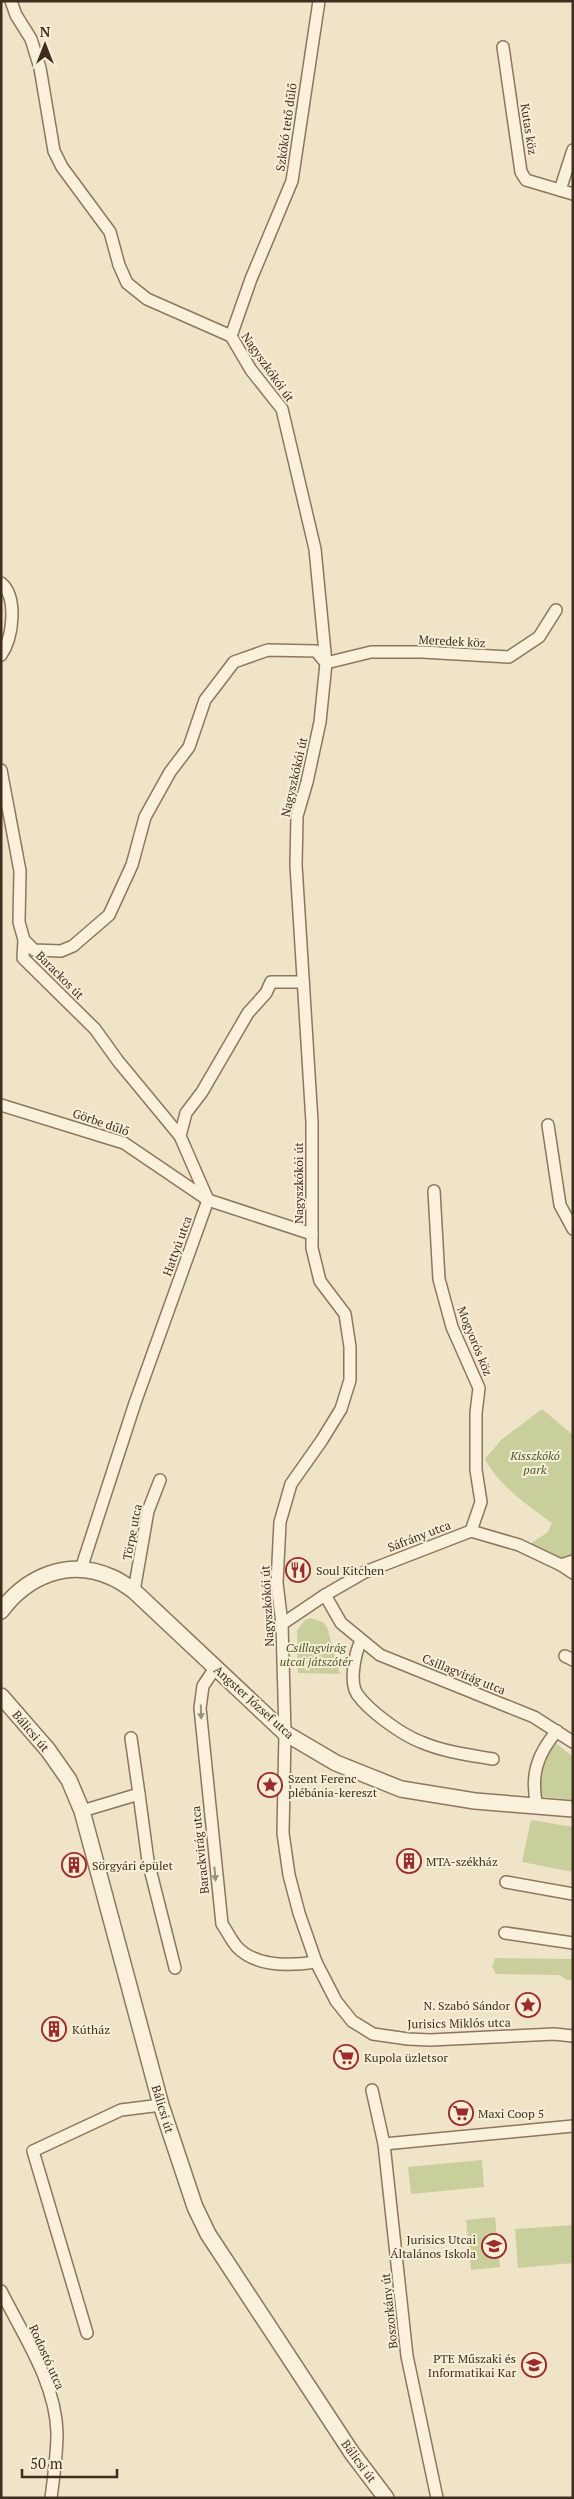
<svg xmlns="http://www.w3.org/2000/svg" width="574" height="2499" viewBox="0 0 574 2499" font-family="'PT Serif',serif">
<rect width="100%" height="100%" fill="#f0e4c8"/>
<!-- green -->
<g fill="#c9cf9b">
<path d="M542,1409L573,1435V1553L560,1558L530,1544L548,1532L552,1523C527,1505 500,1487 485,1459L501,1440Z"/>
<polygon points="311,1618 323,1622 327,1627 340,1674 298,1673 297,1630 305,1620"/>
<polygon points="551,1739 573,1757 573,1800 536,1796 535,1777"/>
<polygon points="531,1820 573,1827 573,1872 522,1862"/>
<polygon points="495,1958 573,1959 573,1980 567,1980 559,1975 496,1974 492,1967"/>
<polygon points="482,2160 484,2187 411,2194 408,2167"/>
<polygon points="495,2217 500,2267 471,2270 466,2220"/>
<polygon points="573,2225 573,2263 518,2268 515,2229"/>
</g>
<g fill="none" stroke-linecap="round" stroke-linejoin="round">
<defs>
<g id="minor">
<polyline points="11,1 16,15 31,39 40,68 54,151 62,167 110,232 119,265 127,283 147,299 231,336 251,370 282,409 315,549 326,663 320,722 307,782 297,816 296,865 312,1122 312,1248 320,1281 345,1314 350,1347 350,1380 341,1409 322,1440 291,1484 280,1522 277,1583 282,1624 285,1733 283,1833 289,1875 299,1913 316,1962 336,2001 352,2021 373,2034 408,2039 430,2040 554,2034 573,2036"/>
<polyline points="503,47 521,172 526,180 573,194"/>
<polyline points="560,190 573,150"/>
<polyline points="231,336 251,279 292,181 319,1"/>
<path d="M1,583C18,597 13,638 1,655"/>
<polyline points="1,770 20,871 19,922 24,940 23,958 95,1029 118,1061 180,1136"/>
<polyline points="24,940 34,950 61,951 73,946 109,915 132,865 145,817 170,772 189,747 205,700 234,662 268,650 316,651 326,663 371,652 422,652 509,657 539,637 556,610"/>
<polyline points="1,1105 124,1143 208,1200 312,1234"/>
<polyline points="548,1125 560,1205 573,1229"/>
<polyline points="434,1191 439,1279 452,1327 479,1388 476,1413 476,1470 481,1502 471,1531"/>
<polyline points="561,1565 573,1561"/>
<polyline points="81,1569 135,1403 208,1200 180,1136 186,1113 202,1092 248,1013 266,993 271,982 303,982"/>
<polyline points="134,1591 148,1511 160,1480"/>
<polyline points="325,1595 341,1623 380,1655 534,1717 573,1742"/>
<polyline points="282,1624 325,1595 365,1572 471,1531 519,1545 561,1565 573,1573"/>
<path d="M361,1641C355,1653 349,1682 357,1694C369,1711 402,1735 421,1742C444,1752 469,1755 493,1759"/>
<polyline points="565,1656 573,1660"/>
<path d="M215,1668L203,1686L200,1708L222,1924C227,1931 231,1940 237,1947C256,1967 290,1966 316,1962"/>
<polyline points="131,1738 139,1794"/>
<path d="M537,1806C530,1776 537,1754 557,1731"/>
<polyline points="82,1811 139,1794 148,1861 175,1968"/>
<polyline points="506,1882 573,1894"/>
<polyline points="505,1933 573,1943"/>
<polyline points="372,2090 384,2144 407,2356 437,2498"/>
<polyline points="384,2144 573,2126"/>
<path d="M1,2291C23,2335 56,2383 57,2433C57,2454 54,2476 51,2498"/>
<polyline points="87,2333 33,2151 121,2110 161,2105"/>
</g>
<g id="tertiary">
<path d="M1,1611C27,1576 69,1558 111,1577C119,1580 127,1586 134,1591L285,1733L336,1763L401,1789L475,1801L573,1809"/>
<polyline points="1,1696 48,1750 69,1780 82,1811 161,2105 195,2207 208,2234 352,2453 386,2498"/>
</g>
</defs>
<!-- minor casing -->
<use href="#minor" stroke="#8d765c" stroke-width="14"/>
<!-- tertiary casing -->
<use href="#tertiary" stroke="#8d765c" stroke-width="18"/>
<!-- minor -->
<use href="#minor" stroke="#faf1dc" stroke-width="11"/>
<!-- tertiary -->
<use href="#tertiary" stroke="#faf1dc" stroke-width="15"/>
</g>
<!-- one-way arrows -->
<defs><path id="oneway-solid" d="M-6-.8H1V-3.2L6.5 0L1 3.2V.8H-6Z" transform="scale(1.25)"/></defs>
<g fill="#9c907e">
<use href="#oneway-solid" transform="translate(201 1712) rotate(88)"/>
<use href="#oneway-solid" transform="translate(215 1874) rotate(85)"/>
</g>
<!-- icons -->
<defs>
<symbol id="restaurant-ring" viewBox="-11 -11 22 22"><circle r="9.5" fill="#f7eed8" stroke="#9e2a2b" stroke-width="1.5"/><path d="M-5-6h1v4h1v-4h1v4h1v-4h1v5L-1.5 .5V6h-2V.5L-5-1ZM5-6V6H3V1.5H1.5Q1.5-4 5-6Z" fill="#9e2a2b"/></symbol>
<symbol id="sight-ring" viewBox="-11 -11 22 22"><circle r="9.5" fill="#f7eed8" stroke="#9e2a2b" stroke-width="1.5"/><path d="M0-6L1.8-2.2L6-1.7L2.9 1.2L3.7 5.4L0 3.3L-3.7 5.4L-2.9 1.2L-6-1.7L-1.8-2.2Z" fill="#9e2a2b"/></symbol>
<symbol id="building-ring" viewBox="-11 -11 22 22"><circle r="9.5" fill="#f7eed8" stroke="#9e2a2b" stroke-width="1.5"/><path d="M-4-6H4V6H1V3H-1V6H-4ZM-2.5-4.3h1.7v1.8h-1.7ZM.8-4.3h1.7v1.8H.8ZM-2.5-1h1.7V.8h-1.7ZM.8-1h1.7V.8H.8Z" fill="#9e2a2b"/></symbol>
<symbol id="supermarket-ring" viewBox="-11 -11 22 22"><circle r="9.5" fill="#f7eed8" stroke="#9e2a2b" stroke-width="1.5"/><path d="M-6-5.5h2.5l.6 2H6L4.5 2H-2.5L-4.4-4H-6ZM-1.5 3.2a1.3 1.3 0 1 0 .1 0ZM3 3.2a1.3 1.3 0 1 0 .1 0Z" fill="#9e2a2b"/></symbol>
<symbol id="school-ring" viewBox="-11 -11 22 22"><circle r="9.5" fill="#f7eed8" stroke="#9e2a2b" stroke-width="1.5"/><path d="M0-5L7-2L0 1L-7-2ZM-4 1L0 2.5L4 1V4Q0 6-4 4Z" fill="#9e2a2b"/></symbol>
<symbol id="university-ring" viewBox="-11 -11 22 22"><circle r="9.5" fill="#f7eed8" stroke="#9e2a2b" stroke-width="1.5"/><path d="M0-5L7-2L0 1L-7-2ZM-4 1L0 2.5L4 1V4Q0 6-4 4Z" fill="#9e2a2b"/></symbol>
</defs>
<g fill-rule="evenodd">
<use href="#restaurant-ring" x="284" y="1556" width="28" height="28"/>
<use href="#sight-ring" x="256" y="1771" width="28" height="28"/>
<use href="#building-ring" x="395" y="1847" width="28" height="28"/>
<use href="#building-ring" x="60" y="1851" width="28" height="28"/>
<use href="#sight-ring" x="514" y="1991" width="28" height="28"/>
<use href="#building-ring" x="40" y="2015" width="28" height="28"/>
<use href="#supermarket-ring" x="332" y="2043" width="28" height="28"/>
<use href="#supermarket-ring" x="447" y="2099" width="28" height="28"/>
<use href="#school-ring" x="480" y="2232" width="28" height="28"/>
<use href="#university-ring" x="520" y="2351" width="28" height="28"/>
</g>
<g text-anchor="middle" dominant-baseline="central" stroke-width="4" stroke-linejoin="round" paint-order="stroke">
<!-- street labels -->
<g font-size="12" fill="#3d2e20" stroke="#f7eed8">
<text transform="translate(286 127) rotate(-82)">Szkókó tető dűlő</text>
<text transform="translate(529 129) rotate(81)">Kutas köz</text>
<text transform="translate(268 367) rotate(55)">Nagyszkókói út</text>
<text transform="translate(452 641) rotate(3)">Meredek köz</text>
<text transform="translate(294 777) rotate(-77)">Nagyszkókói út</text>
<text transform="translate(60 975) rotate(45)">Barackos út</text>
<text transform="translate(101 1122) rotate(19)">Görbe dűlő</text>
<text transform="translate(298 1183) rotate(-90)">Nagyszkókói út</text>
<text transform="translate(177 1246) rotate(-70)">Hattyú utca</text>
<text transform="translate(475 1341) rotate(68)">Mogyorós köz</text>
<text transform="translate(132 1532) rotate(-79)">Törpe utca</text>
<text transform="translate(419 1536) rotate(-21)">Sáfrány utca</text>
<text transform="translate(267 1606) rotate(-93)">Nagyszkókói út</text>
<text transform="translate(464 1674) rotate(22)">Csillagvirág utca</text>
<text transform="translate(254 1702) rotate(42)">Angster József utca</text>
<text transform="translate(31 1731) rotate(50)">Bálicsi út</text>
<text transform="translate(200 1850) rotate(-96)">Barackvirág utca</text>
<text transform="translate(459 2023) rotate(-1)">Jurisics Miklós utca</text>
<text transform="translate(163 2109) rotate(73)">Bálicsi út</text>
<text transform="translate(389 2311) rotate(-96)">Boszorkány út</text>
<text transform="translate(47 2357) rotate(66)">Rodostó utca</text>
<text transform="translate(359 2461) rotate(54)">Bálicsi út</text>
</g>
<!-- park labels -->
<g font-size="12" font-style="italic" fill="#4d5a26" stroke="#f7eed8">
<text x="535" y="1455">Kisszkókó<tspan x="535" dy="14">park</tspan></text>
<text x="316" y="1647">Csillagvirág<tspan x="316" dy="14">utcai játszótér</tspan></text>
</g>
<!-- poi labels -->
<g font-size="12" fill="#3d2e20" stroke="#f7eed8" text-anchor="start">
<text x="316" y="1570">Soul Kitchen</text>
<text x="288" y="1778">Szent Ferenc<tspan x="288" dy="14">plébánia-kereszt</tspan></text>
<text x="426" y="1861">MTA-székház</text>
<text x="92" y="1865">Sörgyári épület</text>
<text x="510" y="2005" text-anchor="end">N. Szabó Sándor</text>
<text x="72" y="2029">Kútház</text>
<text x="364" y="2057">Kupola üzletsor</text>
<text x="478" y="2113">Maxi Coop 5</text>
<text x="476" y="2239" text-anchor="end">Jurisics Utcai<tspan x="476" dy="14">Általános Iskola</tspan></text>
<text x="516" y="2358" text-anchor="end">PTE Műszaki és<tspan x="516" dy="14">Informatikai Kar</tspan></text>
</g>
</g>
<!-- border -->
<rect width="574" height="2499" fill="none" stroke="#3d2e20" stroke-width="5"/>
<!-- north arrow -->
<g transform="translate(45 45)" stroke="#f7eed8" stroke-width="4" paint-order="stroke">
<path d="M0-4L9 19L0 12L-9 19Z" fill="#3d2e20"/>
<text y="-8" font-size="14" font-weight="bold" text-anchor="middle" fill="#3d2e20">N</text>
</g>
<!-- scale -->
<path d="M22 2469v8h95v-8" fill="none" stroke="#3d2e20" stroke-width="2.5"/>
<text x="30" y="2469" font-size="15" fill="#3d2e20" stroke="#f7eed8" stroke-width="4" paint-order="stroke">50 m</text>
</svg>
